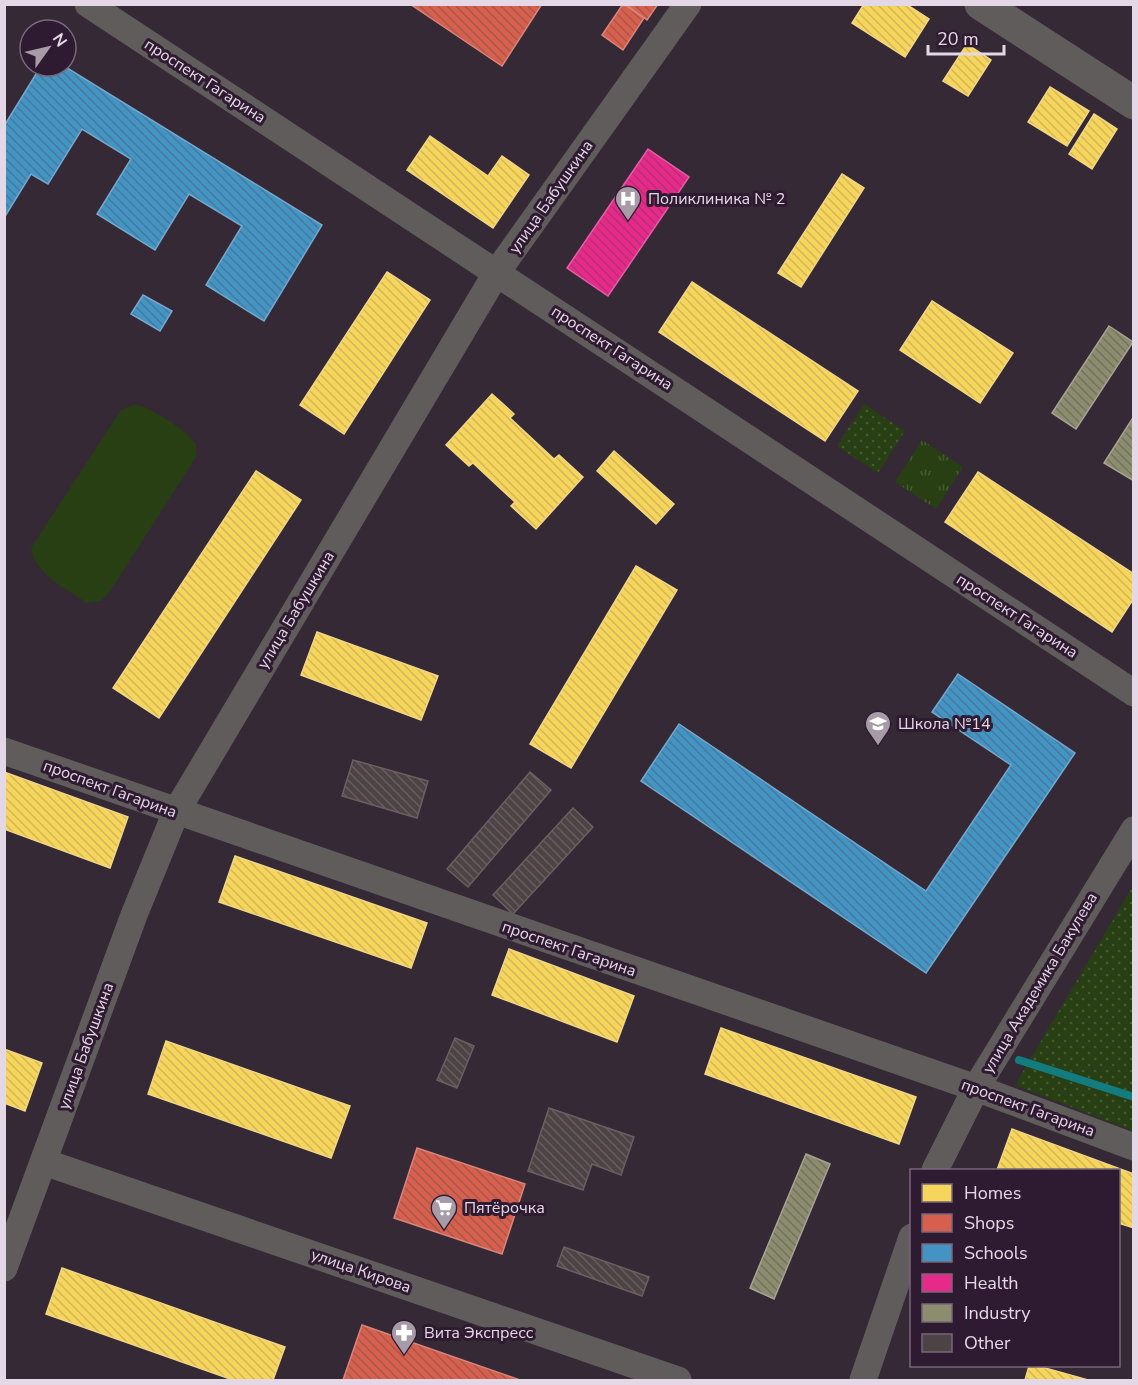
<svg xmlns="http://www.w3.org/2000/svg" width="1138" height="1385" viewBox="0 0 1138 1385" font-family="'Nunito Sans',sans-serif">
<defs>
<pattern id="grass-tufts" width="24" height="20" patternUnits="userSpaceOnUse" patternTransform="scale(1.5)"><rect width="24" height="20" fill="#273f13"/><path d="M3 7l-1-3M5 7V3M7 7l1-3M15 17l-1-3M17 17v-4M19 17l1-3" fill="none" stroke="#465a35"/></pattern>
<pattern id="park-dots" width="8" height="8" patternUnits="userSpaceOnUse" patternTransform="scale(1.5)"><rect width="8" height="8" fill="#273f13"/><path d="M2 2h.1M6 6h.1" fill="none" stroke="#465a35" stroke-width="1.8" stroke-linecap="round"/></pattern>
<pattern id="homes-back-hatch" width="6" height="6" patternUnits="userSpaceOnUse" patternTransform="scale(1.5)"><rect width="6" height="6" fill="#f6d55c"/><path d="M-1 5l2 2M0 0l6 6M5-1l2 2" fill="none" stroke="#d3b757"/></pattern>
<pattern id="shops-back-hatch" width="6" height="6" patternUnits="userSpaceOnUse" patternTransform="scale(1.5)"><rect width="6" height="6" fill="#d6604d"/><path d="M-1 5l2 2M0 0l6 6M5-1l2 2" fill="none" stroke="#aa574b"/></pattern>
<pattern id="schools-back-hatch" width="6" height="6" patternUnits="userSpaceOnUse" patternTransform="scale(1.5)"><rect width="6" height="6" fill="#4393c3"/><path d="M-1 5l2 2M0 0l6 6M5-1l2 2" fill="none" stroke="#447a9d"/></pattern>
<pattern id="health-back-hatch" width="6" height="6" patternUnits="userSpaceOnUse" patternTransform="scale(1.5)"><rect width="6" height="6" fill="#e7298a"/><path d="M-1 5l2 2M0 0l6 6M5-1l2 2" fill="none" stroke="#b63075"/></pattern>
<pattern id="industry-back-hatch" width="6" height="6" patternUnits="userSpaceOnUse" patternTransform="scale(1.5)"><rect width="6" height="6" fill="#8c8c6e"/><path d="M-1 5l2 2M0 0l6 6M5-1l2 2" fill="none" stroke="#737260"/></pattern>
<pattern id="building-back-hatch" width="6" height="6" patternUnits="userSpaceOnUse" patternTransform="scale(1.5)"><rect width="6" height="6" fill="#4d4345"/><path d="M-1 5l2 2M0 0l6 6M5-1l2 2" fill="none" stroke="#665d60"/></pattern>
</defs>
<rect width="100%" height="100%" fill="#352936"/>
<!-- grass -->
<polygon fill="url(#grass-tufts)" points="922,440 963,467 936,509 895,482"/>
<!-- park -->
<g fill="url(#park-dots)">
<polygon points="864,404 905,431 878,473 837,446"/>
<polygon points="1133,886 1133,1131 1015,1085"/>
</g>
<!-- pitch -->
<path fill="#273f13" d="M135,404C156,411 182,427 196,444V457L109,593L101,601L87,603C66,588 36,576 31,548L121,410Z"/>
<!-- homes -->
<g fill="url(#homes-back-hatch)" stroke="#f1d685" stroke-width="1.5">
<polygon points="864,4 906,4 929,19 905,57 852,23"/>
<polygon points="967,44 991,60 968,96 943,81"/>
<polygon points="1050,87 1089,111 1067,146 1028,122"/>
<polygon points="1094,114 1117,129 1092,169 1069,154"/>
<polygon points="430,136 488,176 502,156 529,175 493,228 407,170"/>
<polygon points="842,174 864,188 801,287 778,273"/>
<polygon points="387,272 430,300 344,434 300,405"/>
<polygon points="692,282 858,391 825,441 659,332"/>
<polygon points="932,301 1013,353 980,403 900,350"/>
<polygon points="492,394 514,414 510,418 554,459 559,455 583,477 536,529 511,506 515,502 473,463 469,466 446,445"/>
<polygon points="614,451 674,504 656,524 597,471"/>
<polygon points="256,471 301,500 159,718 113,688"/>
<polygon points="978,472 1134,574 1134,598 1112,632 945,522"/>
<polygon points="636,566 677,590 571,768 530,744"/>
<polygon points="317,632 438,676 421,720 301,675"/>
<polygon points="4,772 128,817 110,868 4,829"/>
<polygon points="235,856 427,923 411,968 219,902"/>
<polygon points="509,949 634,996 617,1042 492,995"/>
<polygon points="721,1028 916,1097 899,1144 705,1074"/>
<polygon points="166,1041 350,1106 331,1158 148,1094"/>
<polygon points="4,1049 42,1063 25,1111 4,1103"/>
<polygon points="1012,1129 1134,1174 1134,1228 1118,1223 1118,1170 997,1170"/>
<polygon points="62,1268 285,1347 273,1380 233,1380 46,1314"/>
<polygon points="1029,1366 1038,1366 1088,1380 1025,1380"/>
</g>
<!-- shops -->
<g fill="url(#shops-back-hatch)" stroke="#da847b" stroke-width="1.5">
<polygon points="410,4 542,4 502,66"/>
<polygon points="623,4 644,18 623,50 602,35"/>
<polygon points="630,4 658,4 647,20 628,6"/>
<polygon points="417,1148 525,1184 502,1254 394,1218"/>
<polygon points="362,1325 520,1380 343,1380"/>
</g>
<!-- schools -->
<g fill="url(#schools-back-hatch)" stroke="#74a8ce" stroke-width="1.5">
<polygon points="41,66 64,66 322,225 264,321 206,285 242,226 189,194 155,250 97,214 131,159 82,129 48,184 31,174 4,218 4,126"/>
<polygon points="143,295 172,311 160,331 131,314"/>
<polygon points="958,674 1075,753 926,973 641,781 679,724 926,891 1011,765 932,712"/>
</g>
<!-- health -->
<polygon fill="url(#health-back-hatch)" stroke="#e65ea6" stroke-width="1.5" points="648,149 689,177 608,296 567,268"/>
<!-- industry -->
<g fill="url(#industry-back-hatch)" stroke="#a7a392" stroke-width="1.5">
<polygon points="1109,326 1133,342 1076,429 1052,413"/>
<polygon points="1134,416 1134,481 1104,463"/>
<polygon points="806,1154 830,1164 774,1299 750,1288"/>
</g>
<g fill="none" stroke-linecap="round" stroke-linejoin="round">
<!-- stream -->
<polyline stroke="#127c7f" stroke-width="8" points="1019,1060 1134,1097"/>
</g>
<!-- building -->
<g fill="url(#building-back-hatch)" stroke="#6b6061" stroke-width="1.5">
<polygon points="353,760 428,781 417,818 342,796"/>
<polygon points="530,772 551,790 468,887 447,869"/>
<polygon points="573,808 593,827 513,914 493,895"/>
<polygon points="455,1038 474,1046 457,1088 437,1080"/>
<polygon points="549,1108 634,1137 621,1175 592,1164 583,1190 528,1171"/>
<polygon points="564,1247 649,1277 642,1296 557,1266"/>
</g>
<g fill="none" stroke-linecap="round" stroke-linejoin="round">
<!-- minor -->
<g stroke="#605c5b" stroke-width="27">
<polyline points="88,4 1134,693"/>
<polyline points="4,751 976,1088 1134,1147"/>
<polyline points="44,1162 678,1380"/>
<polyline points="935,1170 976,1088 1134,830"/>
<polyline points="4,1268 134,915 176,812 497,272 688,4"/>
<polyline points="863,1380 912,1237"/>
</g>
<!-- tertiary -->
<polyline stroke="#605c5b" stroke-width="33" points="981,4 1134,103"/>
</g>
<!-- icons -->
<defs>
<symbol id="hospital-pin" viewBox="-11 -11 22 30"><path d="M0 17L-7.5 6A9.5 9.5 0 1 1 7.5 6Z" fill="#a79ba8" stroke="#2f1b31"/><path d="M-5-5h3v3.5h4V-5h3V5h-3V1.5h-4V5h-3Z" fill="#fff"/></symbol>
<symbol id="school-pin" viewBox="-11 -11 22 30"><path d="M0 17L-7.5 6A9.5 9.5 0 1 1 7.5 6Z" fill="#a79ba8" stroke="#2f1b31"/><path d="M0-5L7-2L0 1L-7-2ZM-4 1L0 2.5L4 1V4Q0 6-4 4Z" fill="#fff"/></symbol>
<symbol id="supermarket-pin" viewBox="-11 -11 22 30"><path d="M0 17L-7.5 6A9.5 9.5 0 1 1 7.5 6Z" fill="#a79ba8" stroke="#2f1b31"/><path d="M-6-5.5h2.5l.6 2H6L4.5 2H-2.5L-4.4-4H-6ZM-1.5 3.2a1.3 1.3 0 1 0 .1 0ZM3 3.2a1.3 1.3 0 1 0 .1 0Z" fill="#fff"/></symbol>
<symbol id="pharmacy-pin" viewBox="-11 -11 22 30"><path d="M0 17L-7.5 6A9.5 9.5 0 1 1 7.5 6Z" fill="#a79ba8" stroke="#2f1b31"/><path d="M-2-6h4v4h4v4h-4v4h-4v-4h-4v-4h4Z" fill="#fff"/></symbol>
</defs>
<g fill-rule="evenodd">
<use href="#hospital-pin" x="613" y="184" width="30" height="40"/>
<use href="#school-pin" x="863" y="709" width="30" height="40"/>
<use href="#supermarket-pin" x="429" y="1193" width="30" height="40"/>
<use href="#pharmacy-pin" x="389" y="1318" width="30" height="40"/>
</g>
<g text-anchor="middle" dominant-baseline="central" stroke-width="6" stroke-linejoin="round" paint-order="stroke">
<!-- street labels -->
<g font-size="16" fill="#e5d8e6" stroke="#2f1b31">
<text transform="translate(205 81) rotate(33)">проспект Гагарина</text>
<text transform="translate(551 197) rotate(-55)">улица Бабушкина</text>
<text transform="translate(612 348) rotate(33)">проспект Гагарина</text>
<text transform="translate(296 610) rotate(-59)">улица Бабушкина</text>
<text transform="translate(1017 616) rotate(33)">проспект Гагарина</text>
<text transform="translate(110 789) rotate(20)">проспект Гагарина</text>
<text transform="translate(569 949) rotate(19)">проспект Гагарина</text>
<text transform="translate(1040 983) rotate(-59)">улица Академика Бакулева</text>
<text transform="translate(86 1046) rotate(-70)">улица Бабушкина</text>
<text transform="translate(1028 1108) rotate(20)">проспект Гагарина</text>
<text transform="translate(361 1271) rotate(19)">улица Кирова</text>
</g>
<!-- poi labels -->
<g font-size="16" fill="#e5d8e6" stroke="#2f1b31" text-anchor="start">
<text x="648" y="199">Поликлиника № 2</text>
<text x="898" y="724">Школа №14</text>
<text x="464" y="1208">Пятёрочка</text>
<text x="424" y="1333">Вита Экспресс</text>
</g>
</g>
<!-- border -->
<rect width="1138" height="1385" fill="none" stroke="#e5d8e6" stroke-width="12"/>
<!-- legend -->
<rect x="910" y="1169" width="210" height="198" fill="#2f1b31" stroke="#786779" stroke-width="1.5"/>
<rect x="922" y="1184" width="30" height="18" fill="#f6d55c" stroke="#786779" stroke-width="1.5"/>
<text x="964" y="1199" font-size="18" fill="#e5d8e6">Homes</text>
<rect x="922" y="1214" width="30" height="18" fill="#d6604d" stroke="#786779" stroke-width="1.5"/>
<text x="964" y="1229" font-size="18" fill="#e5d8e6">Shops</text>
<rect x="922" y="1244" width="30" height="18" fill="#4393c3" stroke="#786779" stroke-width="1.5"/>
<text x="964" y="1259" font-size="18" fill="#e5d8e6">Schools</text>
<rect x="922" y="1274" width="30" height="18" fill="#e7298a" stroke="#786779" stroke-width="1.5"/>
<text x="964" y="1289" font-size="18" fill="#e5d8e6">Health</text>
<rect x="922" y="1304" width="30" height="18" fill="#8c8c6e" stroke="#786779" stroke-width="1.5"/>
<text x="964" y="1319" font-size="18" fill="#e5d8e6">Industry</text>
<rect x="922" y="1334" width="30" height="18" fill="#4d4345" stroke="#786779" stroke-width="1.5"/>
<text x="964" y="1349" font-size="18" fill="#e5d8e6">Other</text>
<!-- north arrow -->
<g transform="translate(48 48) rotate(56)"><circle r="28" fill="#2f1b31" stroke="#786779" stroke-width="1.5"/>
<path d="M0-4.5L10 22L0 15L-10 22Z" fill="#a79ba8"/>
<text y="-9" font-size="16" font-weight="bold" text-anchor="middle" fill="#e5d8e6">N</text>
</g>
<!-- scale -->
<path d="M928 45v9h76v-9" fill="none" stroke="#e5d8e6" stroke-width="3"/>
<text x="937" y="45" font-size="18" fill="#e5d8e6" stroke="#2f1b31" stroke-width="4.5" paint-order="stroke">20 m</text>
</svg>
